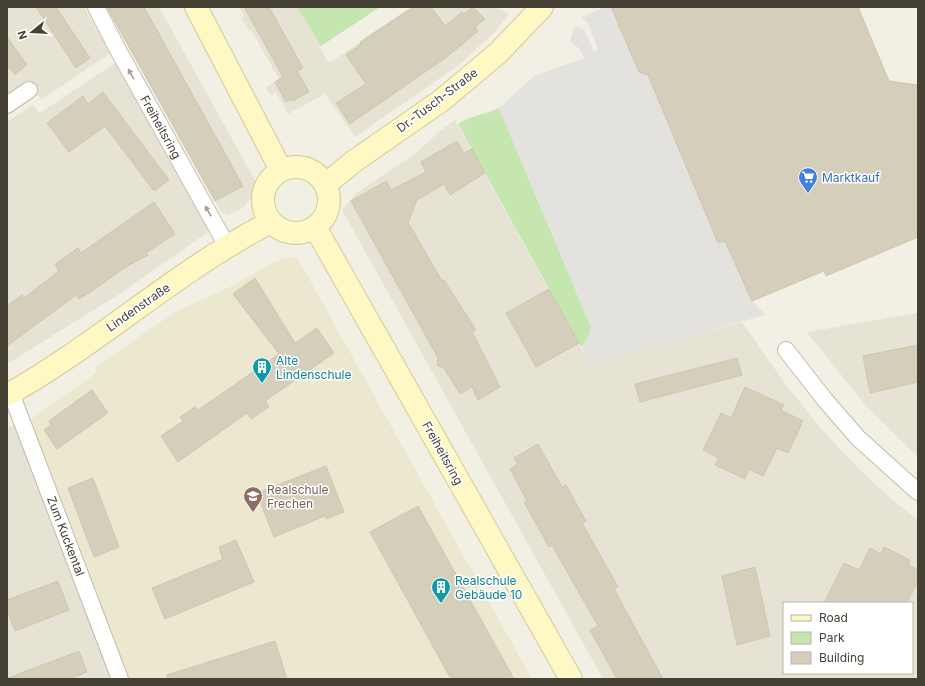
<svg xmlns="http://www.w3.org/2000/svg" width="925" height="686" viewBox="0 0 925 686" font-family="Inter,sans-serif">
<rect width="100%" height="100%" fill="#f2f0e5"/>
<!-- residential -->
<g fill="#e6e3d4" fill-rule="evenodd">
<polygon points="7,7 84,7 110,53 41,100 28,81 7,95"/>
<polygon points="106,7 159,7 257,184 251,199 243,208 228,215 222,213"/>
<polygon points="239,7 297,7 321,46 321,50 329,63 412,7 491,7 500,9 509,14 497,30 459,65 355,137 325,94 288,114 276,92 270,95 266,87 279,79 251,30 249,31 241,18 244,16"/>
<polygon points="115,63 210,226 208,232 121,293 7,364 7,122 33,105 40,113"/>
<path d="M455,120L589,363L742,322L786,385L824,432L860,470L889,497L918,520V679H603L342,210L355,194L416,153L439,132ZM784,603H912V673H784Z"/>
<polygon points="918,313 918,457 867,407 807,332"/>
<polygon points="16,424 84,607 111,679 7,679 7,428"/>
</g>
<!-- education -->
<polygon fill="#ebe8cf" points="297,257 532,679 129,679 32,424 32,418 96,373 95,367 175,312 230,287 273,262 284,258"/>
<!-- green -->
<g fill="#c5e6af">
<polygon points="297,7 380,7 321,46"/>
<path d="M499,108L591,327L588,338L581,347L458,124C471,115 485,115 499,108Z"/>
</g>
<!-- parking -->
<polygon fill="#e3e2de" points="606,7 611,7 639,72 648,75 718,243 725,241 752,301 766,315 589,363 581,347 588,338 591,327 499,108 534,76 584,58 580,49 570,42 574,26 581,28 585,31 594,51 598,50 588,23 581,17"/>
<!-- building -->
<g fill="#d4cebb" stroke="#cec7ae">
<polygon points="36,7 56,7 90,58 76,68"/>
<polygon points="107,7 144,7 243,186 215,201"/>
<polygon points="244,7 269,7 303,68 297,71 309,92 292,101 291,99 286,102 275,82 283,77"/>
<polygon points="413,7 431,7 445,26 462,12 464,14 473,7 485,19 475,27 478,31 448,56 350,124 336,103 366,84 346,55 361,44 360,42"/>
<polygon points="611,7 858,7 889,81 918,85 918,237 826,276 824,271 752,301 725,241 718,243 648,75 639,72"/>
<polygon points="7,37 27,65 15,74 7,66"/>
<polygon points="103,92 169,180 154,191 105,126 69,152 47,123 83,96 88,104"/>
<polygon points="457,141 464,153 472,149 485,173 450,195 444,184 417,200 408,222 442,281 444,280 476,330 472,332 500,387 478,400 472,387 460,394 444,368 437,365 438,358 351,201 386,181 391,190 426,172 421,162"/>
<polygon points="154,202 175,234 146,253 148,255 124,268 92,291 79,299 76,295 7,346 7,306 22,295 24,298 59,271 55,264 78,248 81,253"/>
<polygon points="255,278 295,343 317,328 334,353 265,401 269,407 251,419 247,413 178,462 161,436 183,421 180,417 195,407 198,410 279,354 233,294"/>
<polygon points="549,289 579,343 536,367 506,313"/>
<polygon points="918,345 918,382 870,393 863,356"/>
<polygon points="737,358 742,375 640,402 635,384"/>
<polygon points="745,387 784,405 781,410 803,421 788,453 777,448 763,476 749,469 745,479 715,465 719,458 703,450 721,413 731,418"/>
<polygon points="92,390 108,413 57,449 44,430 51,425 49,421"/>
<polygon points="538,444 562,487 566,485 586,521 582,523 618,587 614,589 663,679 617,679 590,630 598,626 553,547 552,546 549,547 524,502 527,501 510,469 518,464 514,458"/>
<polygon points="326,466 344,512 326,519 325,516 274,537 257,493"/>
<polygon points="93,478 119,547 94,557 68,488"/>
<polygon points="418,506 514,679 451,679 370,532"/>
<polygon points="236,540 254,582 165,619 152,588 223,559 219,547"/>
<polygon points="884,547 910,560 908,565 918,570 918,581 907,603 824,603 844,563 859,570 870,548 881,554"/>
<polygon points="755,567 770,636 737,645 722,576"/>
<polygon points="58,581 69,610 15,631 7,610 7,600"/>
<polygon points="275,641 287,679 168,679 167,675"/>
<polygon points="79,651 87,672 70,679 9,679 8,678"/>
</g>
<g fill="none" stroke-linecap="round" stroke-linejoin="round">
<defs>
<g id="street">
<polyline points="96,7 118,50 227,246"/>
<polyline points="7,105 29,90"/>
<polyline points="786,350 825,400 858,438 918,492"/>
<polyline points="11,393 120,679"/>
</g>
<g id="secondary">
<polyline points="196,7 281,170"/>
<circle cx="296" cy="200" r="33"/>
<polyline points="325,185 353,162 442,100 498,53 542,7"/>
<polyline points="315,227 571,679"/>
<path d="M7,395C99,344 177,270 271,222"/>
</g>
</defs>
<!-- street casing -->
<use href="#street" stroke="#c0bcab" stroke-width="18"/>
<!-- secondary casing -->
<use href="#secondary" stroke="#d2cb96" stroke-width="24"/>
<!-- street -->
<use href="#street" stroke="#fff" stroke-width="16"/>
<!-- secondary -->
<use href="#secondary" stroke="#fdf8c4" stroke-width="22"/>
</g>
<!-- one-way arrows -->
<defs><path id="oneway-solid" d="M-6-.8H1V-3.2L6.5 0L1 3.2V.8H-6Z"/></defs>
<g fill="#a2a09a">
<use href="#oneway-solid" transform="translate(131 74) rotate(-119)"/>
<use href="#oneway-solid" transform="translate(208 211) rotate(-119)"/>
</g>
<!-- icons -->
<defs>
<symbol id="supermarket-pin" viewBox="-11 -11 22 30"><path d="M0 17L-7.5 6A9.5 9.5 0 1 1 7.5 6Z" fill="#3f7fe0" stroke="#fff"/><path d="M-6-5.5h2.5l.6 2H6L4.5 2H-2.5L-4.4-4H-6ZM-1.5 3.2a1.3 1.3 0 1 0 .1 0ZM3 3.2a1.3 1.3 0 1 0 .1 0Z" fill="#fff"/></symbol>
<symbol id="building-pin" viewBox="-11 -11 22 30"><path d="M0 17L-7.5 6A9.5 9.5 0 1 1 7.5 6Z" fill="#0f9aa8" stroke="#fff"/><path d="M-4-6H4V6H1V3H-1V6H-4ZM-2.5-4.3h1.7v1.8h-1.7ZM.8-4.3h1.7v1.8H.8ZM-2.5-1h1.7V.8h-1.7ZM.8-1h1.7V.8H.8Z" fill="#fff"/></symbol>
<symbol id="school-pin" viewBox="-11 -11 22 30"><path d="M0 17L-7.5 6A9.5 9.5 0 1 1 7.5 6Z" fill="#8d6e63" stroke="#fff"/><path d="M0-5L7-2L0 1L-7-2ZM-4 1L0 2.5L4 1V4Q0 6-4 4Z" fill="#fff"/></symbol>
</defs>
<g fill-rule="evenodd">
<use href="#supermarket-pin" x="797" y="166" width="22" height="30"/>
<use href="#building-pin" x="251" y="356" width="22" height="30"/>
<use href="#school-pin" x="242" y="485" width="22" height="30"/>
<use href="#building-pin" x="430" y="576" width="22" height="30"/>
</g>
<g text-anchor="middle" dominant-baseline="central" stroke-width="3" stroke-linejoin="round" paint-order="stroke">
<!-- street labels -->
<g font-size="12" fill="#454135" stroke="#fff">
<text transform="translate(437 100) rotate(-37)">Dr.-Tusch-Straße</text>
<text transform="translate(161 127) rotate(61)">Freiheitsring</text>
<text transform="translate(138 307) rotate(-35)">Lindenstraße</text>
<text transform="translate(443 453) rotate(61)">Freiheitsring</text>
<text transform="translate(66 536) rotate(69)">Zum Kuckental</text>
</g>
<!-- shop labels -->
<g font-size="12" fill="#366cbe" stroke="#fff" text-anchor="start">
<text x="822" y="177">Marktkauf</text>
</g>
<!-- culture labels -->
<g font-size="12" fill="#0d838f" stroke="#fff" text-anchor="start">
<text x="276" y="360">Alte<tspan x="276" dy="14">Lindenschule</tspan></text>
<text x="455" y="580">Realschule<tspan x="455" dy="14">Gebäude 10</tspan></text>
</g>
<!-- education labels -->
<g font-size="12" fill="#785e54" stroke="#fff" text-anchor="start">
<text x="267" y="489">Realschule<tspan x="267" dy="14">Frechen</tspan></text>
</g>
</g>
<!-- border -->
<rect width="925" height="686" fill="none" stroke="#454135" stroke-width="16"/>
<!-- legend -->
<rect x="783" y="602" width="130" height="72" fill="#ffffff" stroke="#b5b3ae"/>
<rect x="791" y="615" width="20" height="6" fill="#fdf8c4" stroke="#b5b3ae"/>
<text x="819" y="622" font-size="12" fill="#454135">Road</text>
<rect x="791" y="632" width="20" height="12" fill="#c5e6af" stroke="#b5b3ae"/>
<text x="819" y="642" font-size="12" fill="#454135">Park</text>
<rect x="791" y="652" width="20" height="12" fill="#d4cebb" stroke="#b5b3ae"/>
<text x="819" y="662" font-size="12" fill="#454135">Building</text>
<!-- north arrow -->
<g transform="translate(32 32) rotate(252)" stroke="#ffffff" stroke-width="3" paint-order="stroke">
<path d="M0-3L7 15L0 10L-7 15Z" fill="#454135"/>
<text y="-6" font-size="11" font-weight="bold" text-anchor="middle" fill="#454135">N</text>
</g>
</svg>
